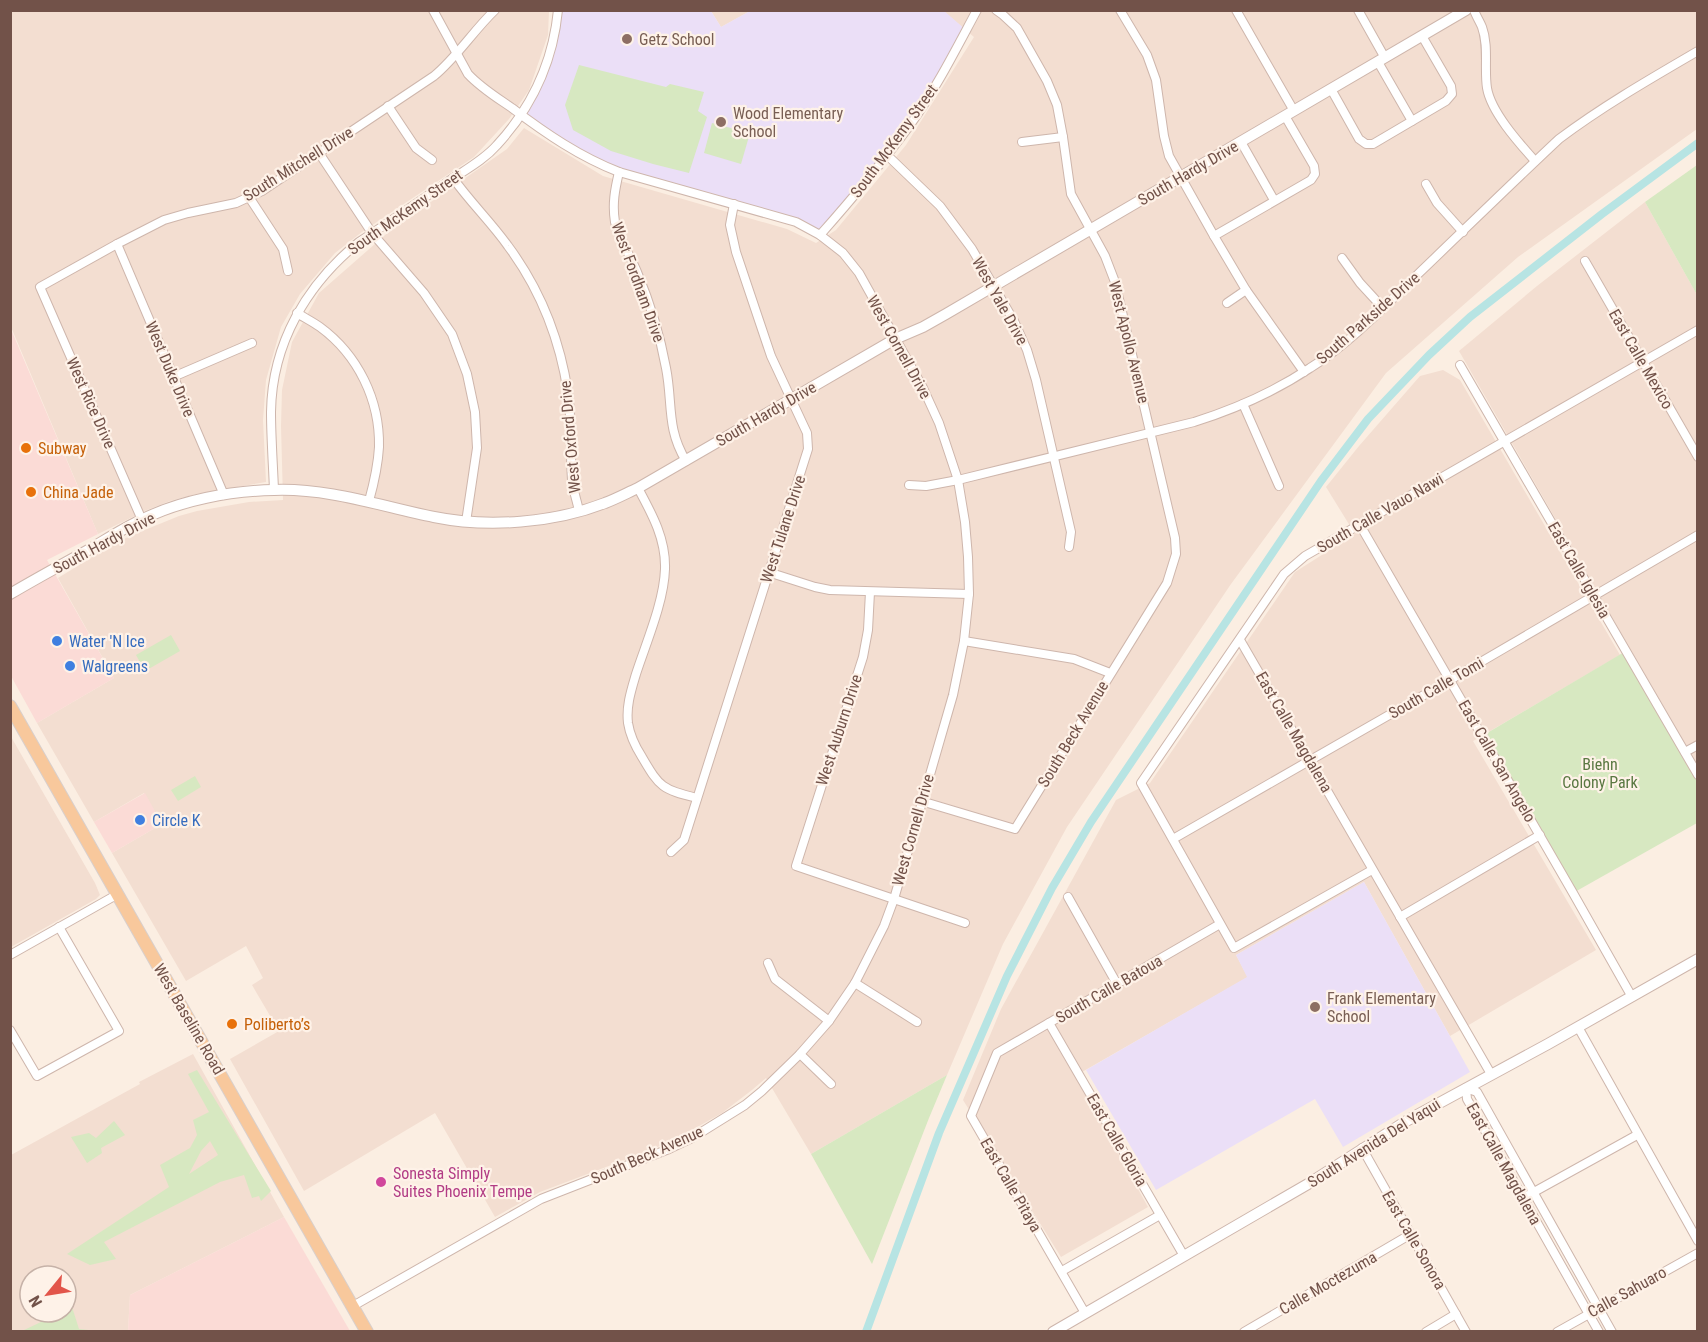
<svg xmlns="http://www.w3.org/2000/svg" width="1708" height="1342" viewBox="0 0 1708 1342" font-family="'Roboto Condensed',sans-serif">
<rect width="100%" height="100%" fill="#fbeee2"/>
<!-- residential -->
<g fill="#f3ded1" fill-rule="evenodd">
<polygon points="10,11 549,11 548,35 529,90 509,119 474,157 362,232 335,253 300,294 281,327 266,380 263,420 266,482 196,494 170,501 147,510 98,534 11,327"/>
<polygon points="711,11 750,11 721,27"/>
<polygon points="943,11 1697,11 1697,129 1518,257 1386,373 1231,584 1067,827 1003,944 947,1075 811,1154 766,1078 752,1090 722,1113 685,1134 651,1150 540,1192 495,1217 435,1113 304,1191 230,1059 279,1031 252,985 263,978 246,946 186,981 112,853 162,824 144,793 94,822 37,723 114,678 58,578 115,543 135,534 179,516 197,511 249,502 283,500 281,426 282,390 292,342 319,293 392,229 507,149 524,128 603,176 787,229 816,243 836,230 906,145 974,37"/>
<polygon points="1645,202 1697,295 1697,765 1459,351 1537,286"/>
<polygon points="1443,370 1460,380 1620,655 1473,741 1596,950 1450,1036 1364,882 1236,955 1248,977 1075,1076 1148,1207 1061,1257 963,1100 1001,1009 1116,800 1150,783 1295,572 1355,534 1326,487 1359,446 1420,376"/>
<polygon points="10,735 95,883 100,895 96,899 11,947"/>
<path d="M193,1054L284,1217L130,1295L128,1331L11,1332V1155L140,1084L139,1082ZM30,1276H66V1312H30Z"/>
</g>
<!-- commercial -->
<g fill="#fbdbd6">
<polygon points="10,327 98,534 47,560 114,678 37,723 11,676"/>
<polygon points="145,793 162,824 112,853 94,822"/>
<polygon points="284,1217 350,1331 128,1331 130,1295"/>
</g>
<!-- education -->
<g fill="#ebdff7">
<polygon points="943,10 966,30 911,123 820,235 796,222 619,172 521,116 533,97 558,11 711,11 721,27 750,11"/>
<polygon points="1364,882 1470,1072 1343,1147 1315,1099 1156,1190 1086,1070 1247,977 1236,955"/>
</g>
<!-- green -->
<g fill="#d7e8c1" fill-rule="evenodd">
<polygon points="579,65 666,87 670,84 704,92 698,111 707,117 689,173 653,164 611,151 573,130 565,105"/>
<polygon points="712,123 750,133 741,164 704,153"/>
<polygon points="1697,165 1697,295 1645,202"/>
<polygon points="171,635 180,651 145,671 136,655"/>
<polygon points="1626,651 1697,775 1697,823 1573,893 1482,736"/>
<polygon points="195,776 201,787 178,801 171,790"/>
<path d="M197,1070L271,1191L261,1201L259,1196L252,1198L244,1175L220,1182L104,1242L116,1259L90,1265L67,1254L169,1187L160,1165L190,1148L197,1135L193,1120L209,1112L188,1074ZM210,1141L218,1155L189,1174L201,1151Z"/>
<polygon points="947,1075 929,1118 872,1264 811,1154"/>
<polygon points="114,1121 125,1135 101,1148 102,1153 87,1163 71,1137 89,1133 96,1138"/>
<polygon points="72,1307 79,1329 98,1331 22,1331 62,1312 66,1312 66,1310"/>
</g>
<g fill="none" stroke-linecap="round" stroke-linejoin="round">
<!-- canal -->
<polyline stroke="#b7e4e3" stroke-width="8" points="866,1332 939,1133 1007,976 1052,888 1091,822 1321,481 1368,419 1429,355 1470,317 1602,214 1698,143"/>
<defs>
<g id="minor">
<polyline points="1120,10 1147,55 1156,80 1164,136 1169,156 1214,236 1246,290 1304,372"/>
<polyline points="1236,10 1294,111"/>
<polyline points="1358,10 1385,58"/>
<path d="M1474,10C1476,16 1480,22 1482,27C1489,46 1484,68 1487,88C1491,112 1519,143 1535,161"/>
<polyline points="1378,62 1412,121"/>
<polyline points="1331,89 1359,139 1366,144 1373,144 1446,101 1452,94 1451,86 1422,36"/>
<polyline points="388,106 416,148 432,160"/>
<polyline points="1022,142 1063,137"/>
<polyline points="1241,142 1274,200"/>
<polyline points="319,153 372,233 424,293 452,334 467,374 475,412 477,448 466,522"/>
<polyline points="887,155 940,206 972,249 1014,321 1027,350 1036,380 1071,532 1069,547"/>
<path d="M619,172C615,189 612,204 615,222C619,239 630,255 637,272C650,303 660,335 666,368C673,403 666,428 686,461"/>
<path d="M453,178C470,202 491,222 508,246C540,289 560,340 568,393C572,422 570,451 572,480C573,490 577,501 579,511"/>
<polyline points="1426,184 1437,203 1463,232"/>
<polyline points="249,197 283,249 288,271"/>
<path d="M820,235C852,199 882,163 910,125C936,89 956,49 977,10"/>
<polyline points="1214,236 1311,180 1315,174 1314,166 1285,116"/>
<polyline points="117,244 224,495"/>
<polyline points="1342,258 1360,283 1383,308"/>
<polyline points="1585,261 1698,457"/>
<polyline points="1227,303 1246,290"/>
<path d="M297,313C305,318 313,322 320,327C358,355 380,400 379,447C378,465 374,483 369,501"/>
<polyline points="1460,365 1698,775"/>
<polyline points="173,377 252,343"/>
<polyline points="1243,404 1279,486"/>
<path d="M909,485L926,486L958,480L1194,422C1235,409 1274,392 1310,368C1350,343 1383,308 1417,275C1464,230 1511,184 1559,139C1603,106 1650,79 1698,51"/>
<path d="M638,488C652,514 666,539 665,569C664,602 646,643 636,674C631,691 626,706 628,723C630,736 635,746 642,757C660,788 662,789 697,798"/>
<path d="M274,490C273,464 271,437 271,412C272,343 307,284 359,242C388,223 417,203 446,183C463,171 483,161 497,145C532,107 553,62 558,10"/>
<path d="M142,520L40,287L117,244L164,220L188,213L236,203L262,191L434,76C457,57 473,31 495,10"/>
<polyline points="1360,525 1573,893 1632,997"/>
<polyline points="768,572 815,587 830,590 969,594"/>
<polyline points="870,592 868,630 863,657 796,866 965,923"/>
<polyline points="1240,640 1491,1074"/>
<polyline points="964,641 1074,659 1110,673"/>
<polyline points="1685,752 1698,745"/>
<polyline points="921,801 1015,829 1167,583 1176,554 1175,538 1115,282 1105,256 1071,194 1063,137 1057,105 1047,81 1017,28 1003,15 996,10"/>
<polyline points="1173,839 1450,680 1698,535"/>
<polyline points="671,852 684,840 808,449 807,433 771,356 736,252 730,225 734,204"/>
<polyline points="1372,870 1234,948 1141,783 1284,574 1305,556 1698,330"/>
<polyline points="1068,897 1117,984"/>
<polyline points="1400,917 1540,835"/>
<polyline points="10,955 118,894"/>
<polyline points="768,963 775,979 829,1021"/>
<polyline points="855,983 917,1022"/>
<polyline points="1049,1023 1184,1256"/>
<polyline points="1578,1027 1698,1241"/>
<polyline points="10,1030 37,1076 119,1031 59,927"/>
<polyline points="800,1054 831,1084"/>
<polyline points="1362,1148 1466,1332"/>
<polyline points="1523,1198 1637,1135"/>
<polyline points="1062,1271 1160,1215"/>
<path d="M353,1306L541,1199L669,1149L692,1138L745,1105L762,1091L800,1054L829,1021L855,983L884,926L894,899L953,695L964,641L969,594L968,557L965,522L958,480L939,423L923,388L859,273L843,253L820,235L796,222L619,172C580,157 545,133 512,108C496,97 481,88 468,74L433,10"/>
<polyline points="1085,1313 971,1116 997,1053 1220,924"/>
<polyline points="1244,1332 1411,1234"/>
<polyline points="1426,1332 1456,1314"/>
<polyline points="1557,1332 1698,1253"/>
<polyline points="1599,1332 1467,1099 1466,1088 1477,1092 1612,1332"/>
</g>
<g id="tertiary">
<path d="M10,594C37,578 63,564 90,549C107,539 124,528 141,520C181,500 230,491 274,490C329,488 380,506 434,517C488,528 554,523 605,503C616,499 627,493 638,488L895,339L923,327L946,314L1466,10"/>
<polyline points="1053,1332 1308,1184 1408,1120 1548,1044 1698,959"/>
</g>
<polyline id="primary" points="10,706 367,1332"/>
</defs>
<!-- minor casing -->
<use href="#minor" stroke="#ceb6ac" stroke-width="10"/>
<!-- tertiary casing -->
<use href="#tertiary" stroke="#ceb6ac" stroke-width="12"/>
<!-- primary casing -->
<use href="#primary" stroke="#d8cfcc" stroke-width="14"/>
<!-- minor -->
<use href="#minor" stroke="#fff" stroke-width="8"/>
<!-- tertiary -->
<use href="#tertiary" stroke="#fff" stroke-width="10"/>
<!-- primary -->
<use href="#primary" stroke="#f8c89c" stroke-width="12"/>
</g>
<!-- markers -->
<g fill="#8d6e63" stroke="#fef2e8" stroke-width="2">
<circle cx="627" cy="39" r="6"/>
<circle cx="721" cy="122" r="6"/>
<circle cx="1315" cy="1007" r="6"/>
</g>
<g fill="#e8710a" stroke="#fef2e8" stroke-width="2">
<circle cx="26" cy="448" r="6"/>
<circle cx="31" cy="492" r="6"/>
<circle cx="232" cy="1024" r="6"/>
</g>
<g fill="#3f7fe0" stroke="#fef2e8" stroke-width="2">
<circle cx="57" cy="641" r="6"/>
<circle cx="70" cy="666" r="6"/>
<circle cx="140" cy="820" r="6"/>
</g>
<circle fill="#d1479c" stroke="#fef2e8" stroke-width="2" cx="381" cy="1182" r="6"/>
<g text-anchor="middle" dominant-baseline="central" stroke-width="4.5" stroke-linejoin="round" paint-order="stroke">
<!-- education labels -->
<g font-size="16" fill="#785e54" stroke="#fef2e8" text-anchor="start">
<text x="639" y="39">Getz School</text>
<text x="733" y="113">Wood Elementary<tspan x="733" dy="18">School</tspan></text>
<text x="1327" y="998">Frank Elementary<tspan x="1327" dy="18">School</tspan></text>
</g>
<!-- street labels -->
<g font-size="16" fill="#725249" stroke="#fef2e8">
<text transform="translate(894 141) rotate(-54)">South McKemy Street</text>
<text transform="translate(298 164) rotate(-32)">South Mitchell Drive</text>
<text transform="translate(1188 173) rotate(-30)">South Hardy Drive</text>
<text transform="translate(405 212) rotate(-35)">South McKemy Street</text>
<text transform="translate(638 282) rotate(70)">West Fordham Drive</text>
<text transform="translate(1000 301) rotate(61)">West Yale Drive</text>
<text transform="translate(1368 318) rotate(-41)">South Parkside Drive</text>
<text transform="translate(1129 342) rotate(76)">West Apollo Avenue</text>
<text transform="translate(899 347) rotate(61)">West Cornell Drive</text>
<text transform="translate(1641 359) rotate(60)">East Calle Mexico</text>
<text transform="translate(170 369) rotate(67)">West Duke Drive</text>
<text transform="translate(91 403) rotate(66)">West Rice Drive</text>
<text transform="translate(766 414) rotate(-30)">South Hardy Drive</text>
<text transform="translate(570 437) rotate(-95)">West Oxford Drive</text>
<text transform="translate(1380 513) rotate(-30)">South Calle Vauo Nawi</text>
<text transform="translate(783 529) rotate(-72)">West Tulane Drive</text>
<text transform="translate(104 543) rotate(-28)">South Hardy Drive</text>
<text transform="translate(1579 570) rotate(60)">East Calle Iglesia</text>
<text transform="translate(1436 688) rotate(-30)">South Calle Tomi</text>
<text transform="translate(839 730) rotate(-72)">West Auburn Drive</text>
<text transform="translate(1294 732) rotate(60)">East Calle Magdalena</text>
<text transform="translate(1073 734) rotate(-59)">South Beck Avenue</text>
<text transform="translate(1497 761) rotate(60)">East Calle San Angelo</text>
<text transform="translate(913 830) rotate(-74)">West Cornell Drive</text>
<text transform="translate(1109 989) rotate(-30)">South Calle Batoua</text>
<text transform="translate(189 1019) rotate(60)">West Baseline Road</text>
<text transform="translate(1117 1140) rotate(60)">East Calle Gloria</text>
<text transform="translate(1374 1143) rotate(-32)">South Avenida Del Yaqui</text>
<text transform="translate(647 1155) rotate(-24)">South Beck Avenue</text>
<text transform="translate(1504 1164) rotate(61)">East Calle Magdalena</text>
<text transform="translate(1011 1185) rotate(60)">East Calle Pitaya</text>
<text transform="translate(1414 1240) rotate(60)">East Calle Sonora</text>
<text transform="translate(1328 1283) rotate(-30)">Calle Moctezuma</text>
<text transform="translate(1627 1292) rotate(-29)">Calle Sahuaro</text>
</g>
<!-- food labels -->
<g font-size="16" fill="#c56008" stroke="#fef2e8" text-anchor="start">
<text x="38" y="448">Subway</text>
<text x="43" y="492">China Jade</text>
<text x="244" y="1024">Poliberto’s</text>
</g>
<!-- shop labels -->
<g font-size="16" fill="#366cbe" stroke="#fef2e8" text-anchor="start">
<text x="69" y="641">Water 'N Ice</text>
<text x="82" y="666">Walgreens</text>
<text x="152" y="820">Circle K</text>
</g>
<!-- park labels -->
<g font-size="16" fill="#5a7842" stroke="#fef2e8">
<text x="1600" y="764">Biehn<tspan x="1600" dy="18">Colony Park</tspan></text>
</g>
<!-- hotel labels -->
<g font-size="16" fill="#b23c85" stroke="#fef2e8" text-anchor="start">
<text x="393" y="1173">Sonesta Simply<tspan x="393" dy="18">Suites Phoenix Tempe</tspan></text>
</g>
</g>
<!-- border -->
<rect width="1708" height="1342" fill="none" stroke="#725249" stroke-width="24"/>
<!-- north arrow -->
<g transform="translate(48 1294) rotate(240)"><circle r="28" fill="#fef2e8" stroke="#c6b2a8" stroke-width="1.5"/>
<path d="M0-4.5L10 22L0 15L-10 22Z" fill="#e2554a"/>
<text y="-9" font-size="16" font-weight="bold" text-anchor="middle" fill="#725249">N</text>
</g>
</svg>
